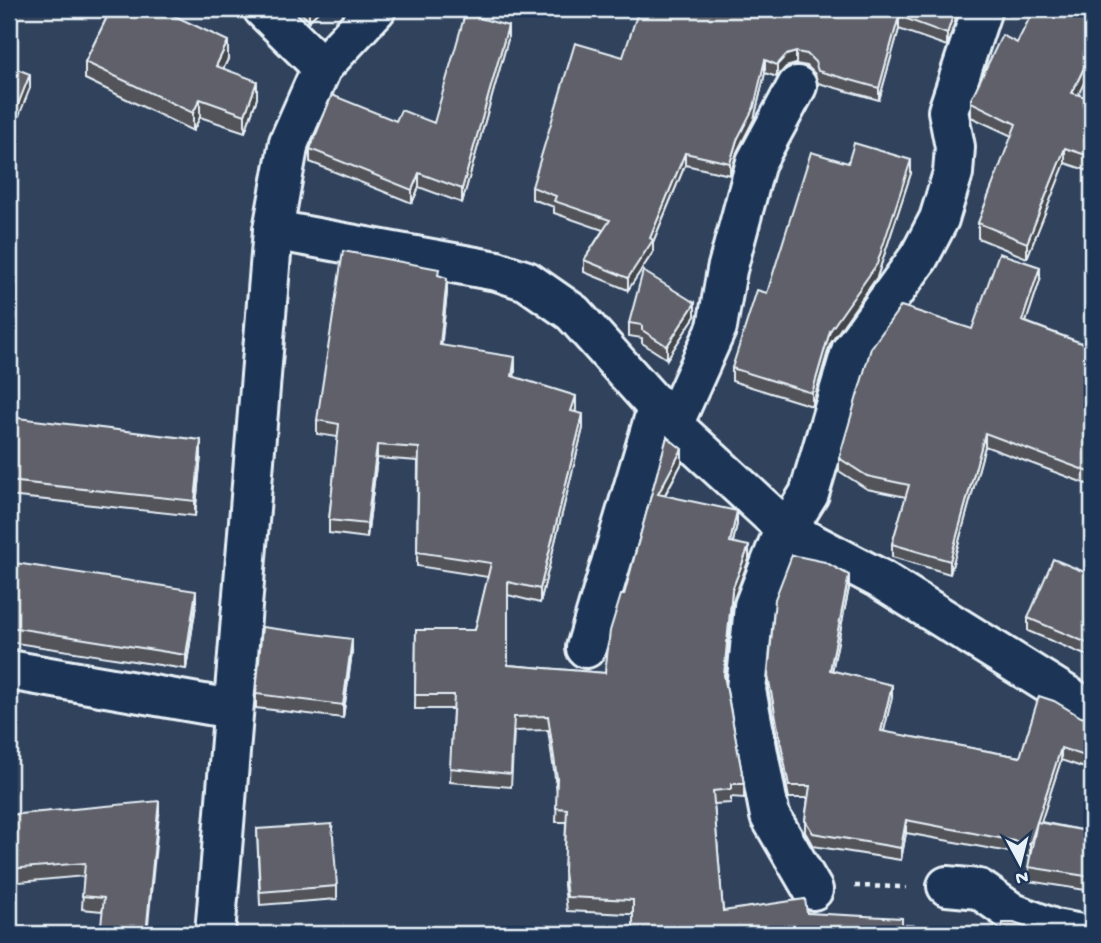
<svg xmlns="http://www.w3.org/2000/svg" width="1101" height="943" viewBox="0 0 1101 943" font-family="'Gochi Hand',sans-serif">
<rect width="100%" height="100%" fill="#31425c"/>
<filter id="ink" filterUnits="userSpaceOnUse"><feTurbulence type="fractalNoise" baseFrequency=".0143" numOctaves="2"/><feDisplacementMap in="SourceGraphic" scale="14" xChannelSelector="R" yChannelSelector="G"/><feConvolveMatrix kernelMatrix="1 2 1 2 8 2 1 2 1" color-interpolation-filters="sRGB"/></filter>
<g filter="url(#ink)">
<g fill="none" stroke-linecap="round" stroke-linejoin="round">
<defs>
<g id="minor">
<polyline points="263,9 322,67"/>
<polyline points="273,230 497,271 527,281 573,313 673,425 787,530 880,579 1092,711"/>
<polyline points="673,425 717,327 727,270 756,162 797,86"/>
<polyline points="586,648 658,405"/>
<polyline points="9,670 232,709"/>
<polyline points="947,886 979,889 1013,913 1054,929 1081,934"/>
<polyline points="813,890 770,816 746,690 754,606 779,542 809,494 851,351 919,257 939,219 953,173 955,147 948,111 982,9"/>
</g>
<polyline id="tertiary" points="215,934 273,230 289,142 322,67 376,9"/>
</defs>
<!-- minor casing -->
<use href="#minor" stroke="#e8f1f8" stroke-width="44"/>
<!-- tertiary casing -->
<use href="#tertiary" stroke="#e8f1f8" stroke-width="44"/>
<!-- path -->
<polyline stroke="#e8f1f8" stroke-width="4.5" stroke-dasharray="5 5" stroke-linecap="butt" points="855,886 906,887"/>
<!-- minor -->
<use href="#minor" stroke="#1d3557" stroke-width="38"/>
<!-- tertiary -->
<use href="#tertiary" stroke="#1d3557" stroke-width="38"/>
</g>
<!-- wall -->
<g fill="#52535a" stroke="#e8f1f8" stroke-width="2">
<polygon points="111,9 161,9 228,59 223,69 257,98 245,132 200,117 193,131 85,79 85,62"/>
<polygon points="297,9 321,9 309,21"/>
<polygon points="830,9 959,9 947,46 899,29 879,100 818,83 815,74 807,66 796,64 786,67 777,77 765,73 754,119 737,152 730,175 685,165 653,242 653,252 628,290 584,272 584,260 603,230 554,213 554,207 532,199 532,187 623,57 822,18 827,16"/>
<polygon points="508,39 462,203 419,187 412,203 310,162 310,149 396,121 434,123"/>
<polygon points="1078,95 1092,99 1092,172 1065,163 1027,258 978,238 978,223 1012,136 971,117 971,99"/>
<polygon points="848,163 911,173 877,277 830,344 812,406 732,381 732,368 767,293"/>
<polygon points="439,276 447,292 441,345 515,371 514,377 576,409 575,412 583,428 540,603 508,595 508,665 605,673 624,595 667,437 682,463 665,495 737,524 733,542 749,559 732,604 725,679 744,784 744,798 731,797 731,803 714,804 723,911 807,913 902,925 1043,934 567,911 564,885 566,822 556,822 557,791 548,730 514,731 511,787 450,782 453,709 415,709 416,630 475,630 488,577 417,566 418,461 377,458 367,538 329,533 329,520 338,437 317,434 317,420"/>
<polygon points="1040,280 1026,322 1092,347 1092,486 985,446 950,574 892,557 892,544 906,497 867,489 839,471 839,458 972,329"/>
<polygon points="695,316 667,359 642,343 642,338 629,336 629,323"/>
<polygon points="9,417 201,455 195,516 9,496"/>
<polygon points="9,562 196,605 186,669 9,642"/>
<polygon points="1092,575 1092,658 1028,631 1028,618"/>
<polygon points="849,588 832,670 892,697 883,732 1020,757 1081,717 1092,720 1091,770 1061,760 1041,822 1092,832 1092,891 1028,881 1030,856 906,833 901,860 813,846 805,832 805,820 808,798 789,798 768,689 768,676"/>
<polygon points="352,652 343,718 256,708 256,694"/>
<polygon points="9,815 159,815 102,911 82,909 84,876 9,883"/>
<polygon points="257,829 337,886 337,899 260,905"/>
</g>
<!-- shaded-wall -->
<g fill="#42444a" stroke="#e8f1f8" stroke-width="2">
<polygon points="309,9 321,9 309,21"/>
<polygon points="955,9 959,9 947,46 947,34"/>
<polygon points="899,16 899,29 879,100 879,88"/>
<polygon points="508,26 508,39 462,203 462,189"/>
<polygon points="228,41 228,59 216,84 216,66"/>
<polygon points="1092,51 1092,66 1072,108 1072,93"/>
<polygon points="796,52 796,64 786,67 777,77 777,65 786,55"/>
<polygon points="765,60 765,73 754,119 737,152 730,175 730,163 737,140"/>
<polygon points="30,74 30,88 9,141 9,127"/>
<polygon points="257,81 257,98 245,132 245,115"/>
<polygon points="200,99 200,117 193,131 193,113"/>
<polygon points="1065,148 1065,163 1027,258 1027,243"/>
<polygon points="685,153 685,165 653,242 653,252 628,290 628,278 650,238"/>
<polygon points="911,160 911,173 877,277 830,344 812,406 812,393 830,331"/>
<polygon points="419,173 419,187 412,203 412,190"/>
<polygon points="1040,267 1040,280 1022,334 1022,321"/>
<polygon points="447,278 447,292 440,359 440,345"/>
<polygon points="695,303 695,316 667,359 667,346"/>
<polygon points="515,357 515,371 512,390 512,376"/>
<polygon points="576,396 576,409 571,425 571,411"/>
<polygon points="583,414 583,428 540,603 540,589"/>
<polygon points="985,433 985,446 950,574 950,561"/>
<polygon points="201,440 201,455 195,516 195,501"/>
<polygon points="377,445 377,458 367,538 367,524"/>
<polygon points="682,449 682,463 658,507 658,494"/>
<polygon points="737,511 737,524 730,555 730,542"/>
<polygon points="749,546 749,559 732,604 724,688 724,675 732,590"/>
<polygon points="849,575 849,588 830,682 830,670"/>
<polygon points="196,591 196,605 186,669 186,655"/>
<polygon points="352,639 352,652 343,718 343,705"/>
<polygon points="892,685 892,697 881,744 881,731"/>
<polygon points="1061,748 1061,760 1030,856 1030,844"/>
<polygon points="1092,753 1092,766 1091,770 1091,758"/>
<polygon points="159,801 159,815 147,934 146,934"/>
<polygon points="906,820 906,833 901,860 901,848"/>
</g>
<!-- building -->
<g fill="#5f6169" stroke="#e8f1f8" stroke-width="2">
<polygon points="111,9 160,9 228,41 216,66 257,81 245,115 200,99 193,113 85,62"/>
<polygon points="639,9 796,9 822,18 823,14 827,16 830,9 955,9 947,34 899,16 879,88 818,71 815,62 807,54 796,52 786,55 777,65 765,60 754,107 737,140 730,163 685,153 650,238 653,240 628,278 584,260 610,220 554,201 556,196 532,187 575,43 623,57"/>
<polygon points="1034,9 1068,9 1092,18 1092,51 1072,93 1092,99 1092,157 1065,148 1027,243 978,223 1016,124 971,102 971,99 1002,35 1017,43"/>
<polygon points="465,14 508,26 462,189 419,173 412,190 310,149 332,95 396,121 401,110 434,123"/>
<polygon points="9,66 30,74 9,127"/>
<polygon points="854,143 911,160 877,264 830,331 812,393 732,368 757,290 767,293 811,152 848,163"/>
<polygon points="343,251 439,269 438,275 447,278 440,345 515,357 512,376 576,396 571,411 583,414 540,589 508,582 508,665 605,673 610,631 621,595 624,595 667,437 682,449 658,494 737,511 730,542 749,546 732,590 724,675 744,784 731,784 731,789 713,791 723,911 805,899 807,913 902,918 902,925 1002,931 1003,923 1014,923 1043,934 633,934 633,900 567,897 564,871 567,809 556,808 557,778 548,716 514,717 511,774 450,768 454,695 415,695 416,630 475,630 491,563 417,552 419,448 377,445 367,524 329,520 339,424 317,420"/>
<polygon points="999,253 1040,267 1022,321 1092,347 1092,473 985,433 950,561 892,544 909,485 867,476 839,458 871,348 901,306 972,329"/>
<polygon points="643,271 695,303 667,346 642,330 642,325 629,323"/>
<polygon points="9,417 201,440 195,501 9,481"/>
<polygon points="792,555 825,562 849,575 830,670 892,685 881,731 1020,757 1039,696 1054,701 1081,717 1092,720 1092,753 1091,758 1061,748 1030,844 906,820 901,848 813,833 805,820 810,786 789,786 768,676 775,599"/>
<polygon points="1053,559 1092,575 1092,645 1028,618"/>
<polygon points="9,562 196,591 186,655 9,627"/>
<polygon points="262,627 352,639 343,705 256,694"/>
<polygon points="159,801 146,934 100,934 104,898 82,896 85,863 9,869 9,815"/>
<polygon points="1037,822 1092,832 1092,877 1028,867"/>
<polygon points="332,824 337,886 260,892 257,829"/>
</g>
</g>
<!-- margin -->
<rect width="1101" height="943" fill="none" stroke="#1d3557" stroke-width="35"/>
<rect x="18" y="18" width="1066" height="908" fill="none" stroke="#e8f1f8" stroke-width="2.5" filter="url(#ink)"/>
<!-- north arrow -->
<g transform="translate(1020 863) rotate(173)" stroke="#1d3557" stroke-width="5" paint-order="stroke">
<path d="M0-5L12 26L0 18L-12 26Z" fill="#e8f1f8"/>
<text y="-10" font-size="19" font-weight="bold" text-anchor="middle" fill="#e8f1f8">N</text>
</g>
</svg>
